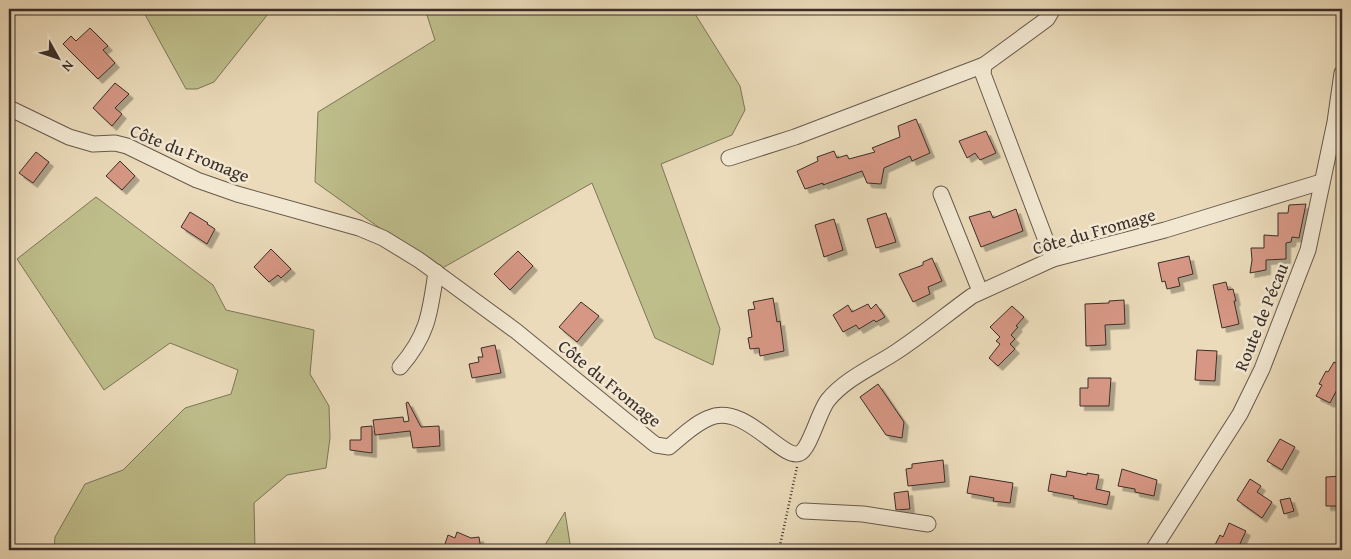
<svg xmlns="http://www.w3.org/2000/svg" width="1351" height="559" viewBox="0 0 1351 559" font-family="'Gentium Book Plus',serif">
<defs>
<filter id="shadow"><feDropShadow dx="4.5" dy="4.5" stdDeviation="0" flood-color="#0004"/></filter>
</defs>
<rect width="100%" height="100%" fill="#ebdbba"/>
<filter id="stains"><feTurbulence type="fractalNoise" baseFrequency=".004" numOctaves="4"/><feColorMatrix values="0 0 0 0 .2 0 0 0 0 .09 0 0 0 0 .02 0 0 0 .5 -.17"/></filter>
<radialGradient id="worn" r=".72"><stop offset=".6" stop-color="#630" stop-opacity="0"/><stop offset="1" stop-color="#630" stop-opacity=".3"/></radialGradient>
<!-- green -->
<g fill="#bebe8b" stroke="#7c765a">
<polygon points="142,9 272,9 214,82 197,89 186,89"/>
<polygon points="425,9 692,9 740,86 745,110 732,135 661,164 720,329 713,365 655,338 592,183 439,270 315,182 318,112 435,40"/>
<polygon points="96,197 213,285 226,310 314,330 310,374 329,406 330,438 326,468 287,475 254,503 255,550 54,550 55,537 85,484 123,470 185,408 231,394 238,370 170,343 104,390 17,259"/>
<polygon points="565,512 571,550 542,550"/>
</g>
<!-- building -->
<g fill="#d69784" stroke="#3b2e29" filter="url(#shadow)">
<polygon points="90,28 108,46 103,50 115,63 98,79 63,44 71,36 76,41"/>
<polygon points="115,83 129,94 115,108 122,114 112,126 93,108"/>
<polygon points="916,119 930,153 912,161 910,156 884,168 881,184 867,183 862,171 823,185 823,183 805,189 797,171 818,161 817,157 834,151 837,158 847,155 849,159 875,152 872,148 900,137 898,126"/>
<polygon points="986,131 996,153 980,160 975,153 967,158 959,141"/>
<polygon points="36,152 49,162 33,183 19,173"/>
<polygon points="120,161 135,176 122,190 106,176"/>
<polygon points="1306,204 1299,238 1292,237 1291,242 1286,243 1286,259 1266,260 1266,270 1250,273 1252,260 1251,248 1264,248 1264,235 1278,236 1278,213 1288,213 1289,205"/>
<polygon points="1016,209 1023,231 981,247 969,217 990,211 993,218"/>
<polygon points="190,212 208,223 207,224 215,229 207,244 181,227"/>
<polygon points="886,213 896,242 876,248 867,219"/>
<polygon points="834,219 843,250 824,257 815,225"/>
<polygon points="271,249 291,269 281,278 278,275 269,282 254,267"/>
<polygon points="518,251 533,266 510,290 494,274"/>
<polygon points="1189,256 1193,274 1178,278 1180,286 1167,289 1165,281 1162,282 1158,263"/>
<polygon points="932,258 942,281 928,287 930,294 913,302 899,274 923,265 923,262"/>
<polygon points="1226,282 1228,290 1233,289 1236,301 1234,301 1239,324 1222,328 1213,285"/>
<polygon points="773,298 777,322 780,321 784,351 760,356 759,348 750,349 748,338 752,337 748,310 755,309 753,302"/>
<polygon points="1124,300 1125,324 1105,325 1106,345 1086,346 1085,304 1109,303 1109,301"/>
<polygon points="581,302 599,316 577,342 559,327"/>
<polygon points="868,304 871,309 876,304 885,317 876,322 874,320 859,329 856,325 843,332 833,315 848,305 852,312"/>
<polygon points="1012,306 1024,317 1016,326 1018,327 1011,335 1015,339 1010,344 1015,349 998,366 989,358 1000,344 996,341 1000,337 990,327"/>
<polygon points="495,345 501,373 472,378 469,364 479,362 478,357 483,357 481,348"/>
<polygon points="1197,350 1217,351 1215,381 1195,380"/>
<polygon points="1334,362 1342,366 1342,380 1330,403 1316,396 1322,385 1319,384 1326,371 1328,372"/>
<polygon points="1088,378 1111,378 1109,406 1080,406 1080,388 1088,388"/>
<polygon points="878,384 904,422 902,438 886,435 860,397"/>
<polygon points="408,402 421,427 439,426 440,446 413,448 410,431 375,435 373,420 403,417 404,422 409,421 406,403"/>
<polygon points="372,426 372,453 350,450 350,440 361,440 361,427"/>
<polygon points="1280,439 1295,447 1282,470 1267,461"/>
<polygon points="943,460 945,482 908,486 906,469 912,468 912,464"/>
<polygon points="1122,469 1157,480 1154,496 1135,492 1135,489 1118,486"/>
<polygon points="1067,471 1087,475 1087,473 1099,475 1096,489 1110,492 1107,505 1073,498 1074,496 1048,491 1051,474 1066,477"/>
<polygon points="970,476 1013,483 1010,503 993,501 994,498 967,493"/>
<polygon points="1342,476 1342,506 1326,506 1326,477"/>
<polygon points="1250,479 1261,486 1257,492 1272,502 1262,518 1237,500"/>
<polygon points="908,491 910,509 896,510 894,493"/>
<polygon points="1290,498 1294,511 1284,514 1280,500"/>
<polygon points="1229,523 1246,531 1237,550 1217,550 1218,547 1215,545 1220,535 1223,537"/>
<polygon points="457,532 471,538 479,537 481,550 443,550 448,535 455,538"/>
</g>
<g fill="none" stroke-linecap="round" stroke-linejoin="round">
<defs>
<g id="minor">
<path d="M9,108L69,137L93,144L115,143L127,146L197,180L237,194L359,228L383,238L419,260L516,331L652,442L656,445L669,447C681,437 694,424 709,418C745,402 783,462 800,453C810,448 819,411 828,400C845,379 873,367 896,352C922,335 947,314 972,296L1053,259L1165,230L1321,182"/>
<polyline points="729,158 795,137 984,65"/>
<polyline points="941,194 980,291"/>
<polyline points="1053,259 983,74 984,65 1047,19 1053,9"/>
<path d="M400,367C428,335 430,313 436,272"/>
<polyline points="804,511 863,514 928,524"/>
<polyline points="1153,550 1240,414 1262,369 1308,250 1335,122 1342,73"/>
</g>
</defs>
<!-- minor casing -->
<use href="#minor" stroke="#67594d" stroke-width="17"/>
<!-- path -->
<polyline stroke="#3b2e29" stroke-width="2.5" stroke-dasharray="1 2.5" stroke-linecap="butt" points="779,550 797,467"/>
<!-- minor -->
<use href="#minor" stroke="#f2e8d2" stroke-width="15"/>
</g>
<g text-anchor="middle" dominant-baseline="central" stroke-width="5" stroke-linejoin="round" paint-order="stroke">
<!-- street labels -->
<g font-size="18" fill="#3b2e29" stroke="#f2e8d2">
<text transform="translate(190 153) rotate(22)">Côte du Fromage</text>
<text transform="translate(1094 231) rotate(-16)">Côte du Fromage</text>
<text transform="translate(1261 317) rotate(-68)">Route de Pécau</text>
<text transform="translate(610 383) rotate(39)">Côte du Fromage</text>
</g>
</g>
<!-- margin -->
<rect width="1351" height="559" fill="none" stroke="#ebdbba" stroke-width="30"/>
<rect x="10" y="10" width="1331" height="539" fill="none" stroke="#3b2e29" stroke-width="2.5"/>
<rect x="15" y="15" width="1321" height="529" fill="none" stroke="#3b2e29"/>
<!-- north arrow -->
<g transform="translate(58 58) rotate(130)" stroke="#f2e8d2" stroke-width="4" paint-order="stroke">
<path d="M0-4L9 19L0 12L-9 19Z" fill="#3b2e29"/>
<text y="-8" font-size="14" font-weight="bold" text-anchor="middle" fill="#3b2e29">N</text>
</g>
<rect width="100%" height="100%" filter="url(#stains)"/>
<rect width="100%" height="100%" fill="url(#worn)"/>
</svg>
